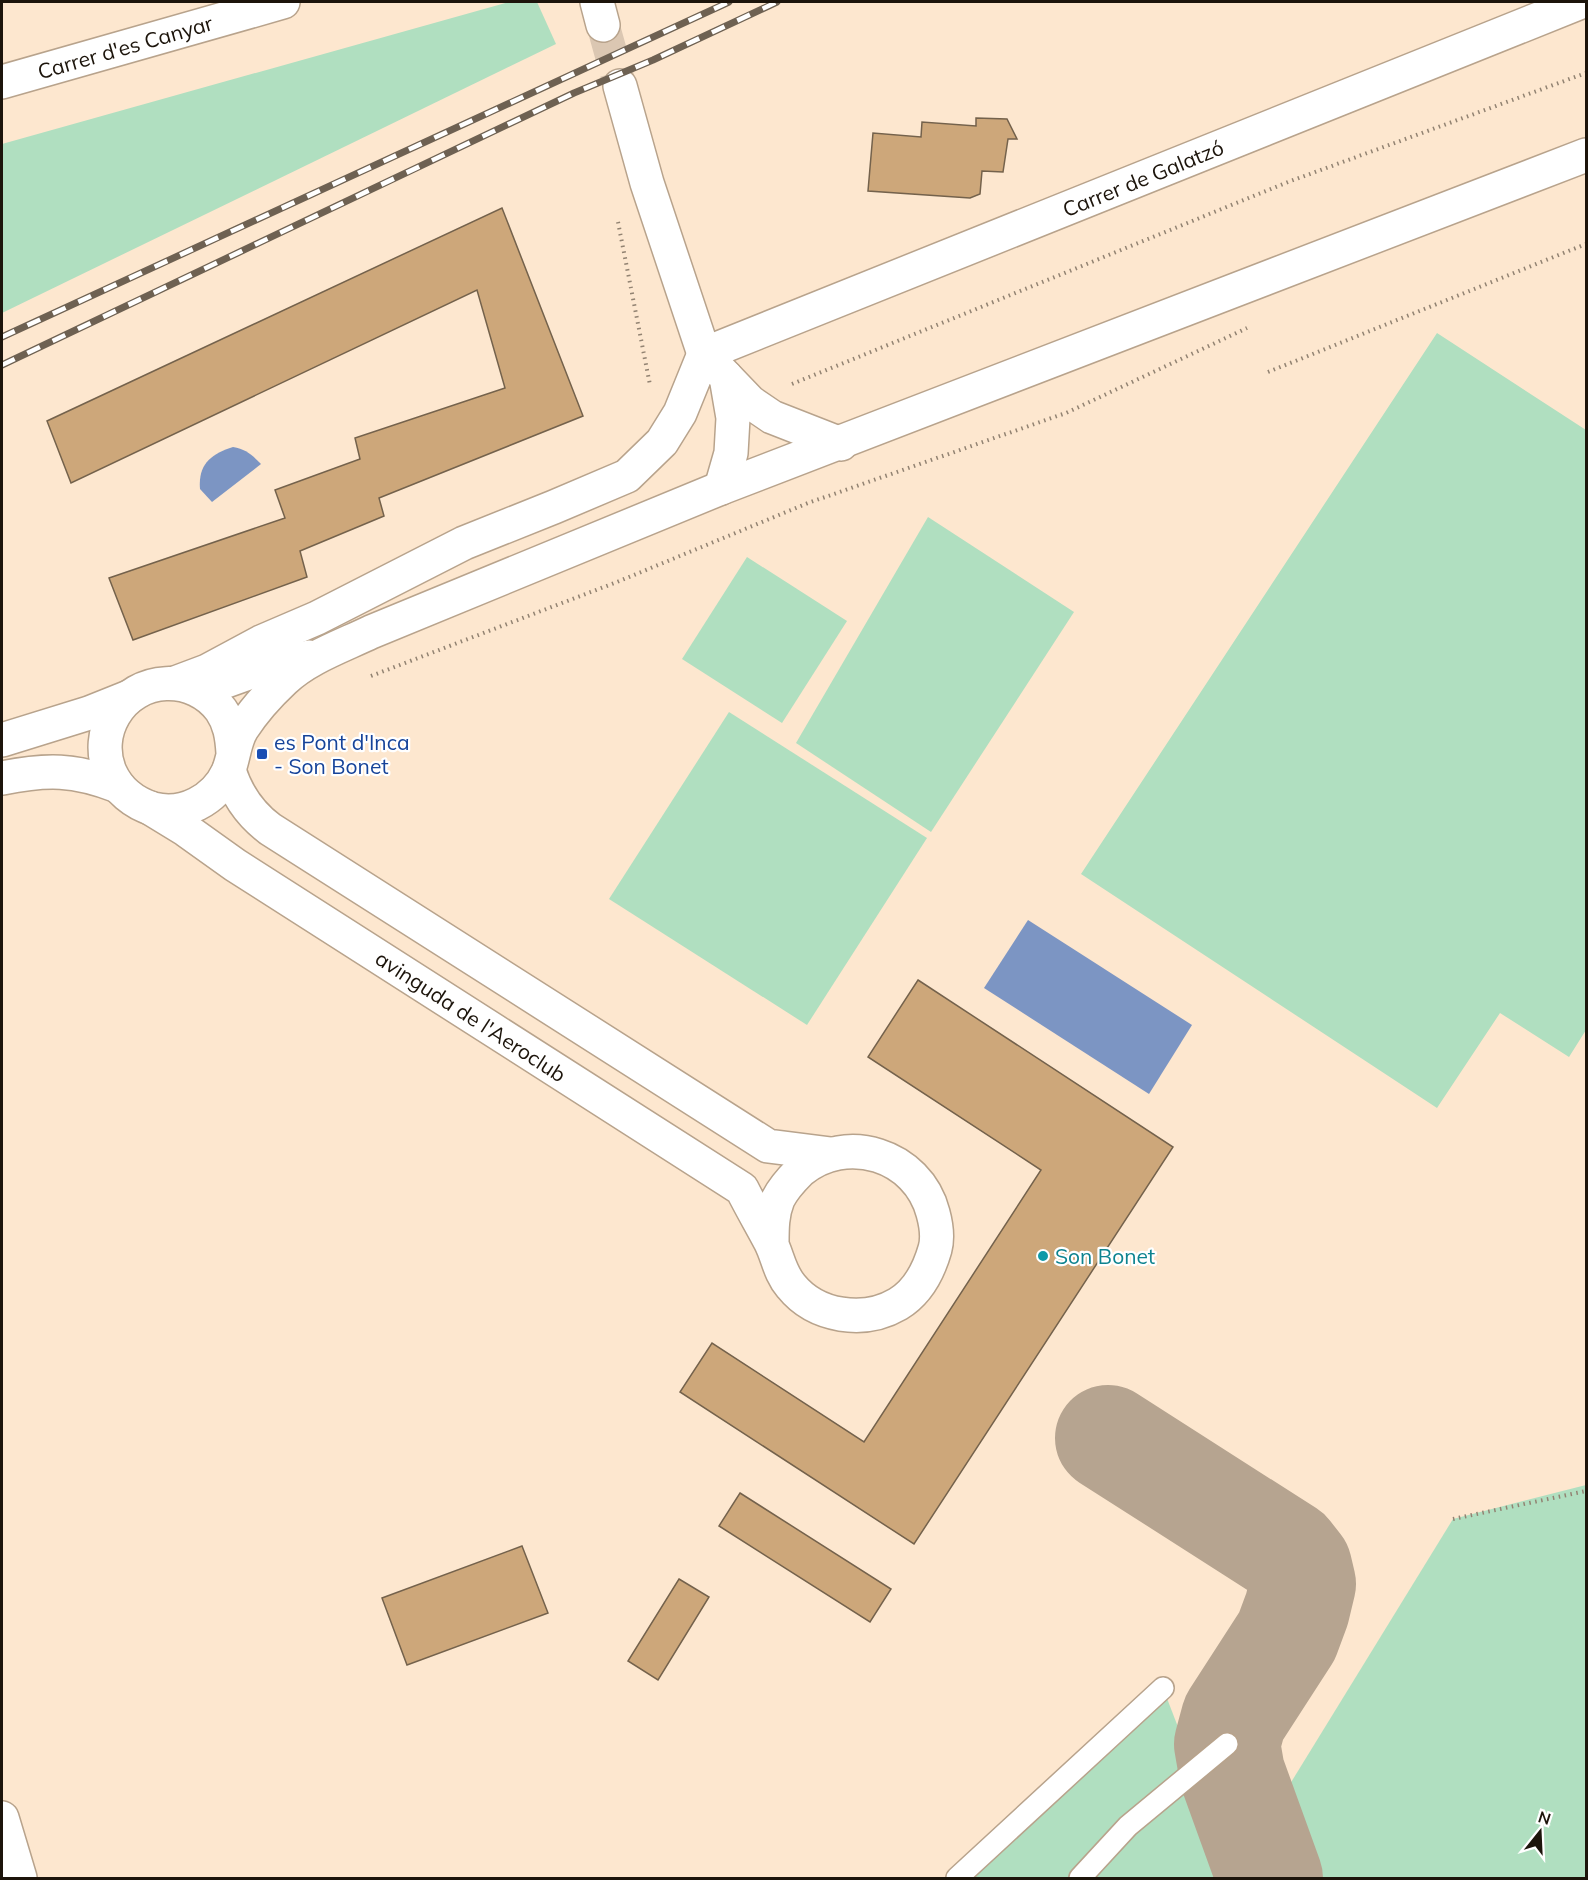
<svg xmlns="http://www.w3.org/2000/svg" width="1588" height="1880" viewBox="0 0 1588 1880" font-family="Mulish,sans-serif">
<rect width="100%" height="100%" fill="#fde7cf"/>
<!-- green -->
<g fill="#b0dfc0">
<polygon points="509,2 537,2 556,44 2,313 2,144"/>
<polygon points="1437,333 1586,430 1586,1030 1569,1057 1500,1013 1437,1108 1081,874"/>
<polygon points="928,517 1074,612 931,832 796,743"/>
<polygon points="747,557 847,621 782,723 682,659"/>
<polygon points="729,712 927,838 807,1025 609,899"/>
<polygon points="1586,1485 1586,1878 1306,1878 1288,1830 1290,1784 1453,1519"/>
<polygon points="1163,1688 1236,1878 953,1878"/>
</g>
<!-- water -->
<g fill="#7c95c3">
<path d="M233,447C246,449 252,455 261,464L212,502L200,489C198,464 211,454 233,447Z"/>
<polygon points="1028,920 1192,1025 1149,1094 984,988"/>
</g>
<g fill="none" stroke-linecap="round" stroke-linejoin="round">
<!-- taxiway -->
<polyline stroke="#b6a490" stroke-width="106" points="1108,1438 1288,1553 1299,1567 1303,1584 1297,1609 1287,1636 1234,1718 1227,1744 1232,1773 1270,1878"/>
</g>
<!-- building -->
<g fill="#cda77a" stroke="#74624c" stroke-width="1.5">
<polygon points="976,118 1007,119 1017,139 1008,139 1003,172 982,171 980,194 970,198 868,191 873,133 921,137 922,122 976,126"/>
<polygon points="502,208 583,416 379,498 384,516 300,551 307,577 133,640 109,578 285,518 275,490 360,459 355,438 505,388 477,290 71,483 47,421"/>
<polygon points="918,980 1173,1147 914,1544 680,1392 712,1343 864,1442 1041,1170 868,1057"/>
<polygon points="740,1493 891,1589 870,1622 719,1526"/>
<polygon points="522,1546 548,1613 407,1665 382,1598"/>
<polygon points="679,1579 709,1597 658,1680 628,1661"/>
</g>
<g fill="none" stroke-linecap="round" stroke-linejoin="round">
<!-- minor-tunnel -->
<polyline stroke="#dbc7b2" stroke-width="33" stroke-dasharray="33 16" stroke-linecap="butt" points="603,25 620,86"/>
<defs>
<g id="service">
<polyline points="957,1878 1163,1688"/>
<polyline points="1080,1878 1128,1826 1227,1744"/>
</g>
<g id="minor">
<polyline points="597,2 603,25"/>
<polyline points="2,82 283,2"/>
<polyline points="620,86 647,183 704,354 1581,2"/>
<path d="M229,770C236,793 250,814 270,829L768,1146L831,1154"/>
<path d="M150,808L186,830L235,865L742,1189C751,1207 761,1224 770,1241C778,1256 779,1272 791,1286C816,1317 864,1324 898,1304C918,1292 929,1270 935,1249C938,1238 936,1224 933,1213C918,1155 846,1132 800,1171C792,1179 783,1189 778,1199C772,1214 772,1228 772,1244"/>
<polyline points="2,1818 20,1878"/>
</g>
<g id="primary">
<polyline points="726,377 750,402 772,417 841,444"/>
<polyline points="175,683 207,671 261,642 317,618 464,543 554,507 627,476 662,442 680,413 704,354 726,377 733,418 731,453 721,488"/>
<polyline points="215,685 268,666 309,657"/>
<polyline points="2,740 89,713 129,697"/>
<path d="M233,753C232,737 230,723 221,710C194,673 137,675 114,715C104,732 102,753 110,772C118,790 134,803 153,809C183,817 215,800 228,772C234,758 234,742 242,729C253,712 269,694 284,680C307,658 342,646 371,632L721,488L1586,155"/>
<path d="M2,778C47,769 74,769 118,786"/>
</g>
</defs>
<!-- service casing -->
<use href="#service" stroke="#b8a38c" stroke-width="24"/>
<!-- minor casing -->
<use href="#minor" stroke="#b8a38c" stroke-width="36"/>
<!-- primary casing -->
<use href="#primary" stroke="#b8a38c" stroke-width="36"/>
<!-- path -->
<g stroke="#928372" stroke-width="4" stroke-dasharray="1.5 4.5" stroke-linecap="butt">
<polyline points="618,222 650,385"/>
<polyline points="1268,372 1586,244"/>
<polyline points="792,384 1288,182 1586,73"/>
<polyline points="371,676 617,582 808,503 1066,413 1247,328"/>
<polyline points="1453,1519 1586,1491"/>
</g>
<!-- service -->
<use href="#service" stroke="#fff" stroke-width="21"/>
<!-- minor -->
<use href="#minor" stroke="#fff" stroke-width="33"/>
<!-- primary -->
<use href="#primary" stroke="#fff" stroke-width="33"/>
<defs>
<g id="rail">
<polyline points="2,337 729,2"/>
<polyline points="2,365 574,93 653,60 777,2"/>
</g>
</defs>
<!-- rail casing -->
<use href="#rail" stroke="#6e6152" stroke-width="7"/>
<!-- rail -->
<use href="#rail" stroke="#fff" stroke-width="4.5" stroke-dasharray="14" stroke-linecap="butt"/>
</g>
<!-- markers -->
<rect fill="#1a4fb4" stroke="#fff" stroke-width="2" x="256" y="748" width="12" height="12" rx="3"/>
<circle fill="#0f9aa8" stroke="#fff" stroke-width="2" cx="1043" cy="1256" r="6"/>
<g text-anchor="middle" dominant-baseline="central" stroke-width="4.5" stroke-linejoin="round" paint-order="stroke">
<!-- street labels -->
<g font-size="21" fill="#1c140b" stroke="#fff">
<text transform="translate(125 47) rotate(-16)">Carrer d'es Canyar</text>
<text transform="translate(1143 178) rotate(-22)">Carrer de Galatzó</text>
<text transform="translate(471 1016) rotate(33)">avinguda de l'Aeroclub</text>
</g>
<!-- transit labels -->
<g font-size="21" fill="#164399" stroke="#fff" text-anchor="start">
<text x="274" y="742">es Pont d'Inca<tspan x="274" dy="24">- Son Bonet</tspan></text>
</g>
<!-- culture labels -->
<g font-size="21" fill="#0d838f" stroke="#fff" text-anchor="start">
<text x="1055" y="1256">Son Bonet</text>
</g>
</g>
<!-- border -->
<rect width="1588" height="1880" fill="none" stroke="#1c140b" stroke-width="6"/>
<!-- north arrow -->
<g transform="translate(1540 1832) rotate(18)" stroke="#ffffff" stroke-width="4.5" paint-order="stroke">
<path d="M0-4.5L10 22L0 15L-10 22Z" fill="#1c140b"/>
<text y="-9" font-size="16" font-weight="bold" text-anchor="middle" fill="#1c140b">N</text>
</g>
</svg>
